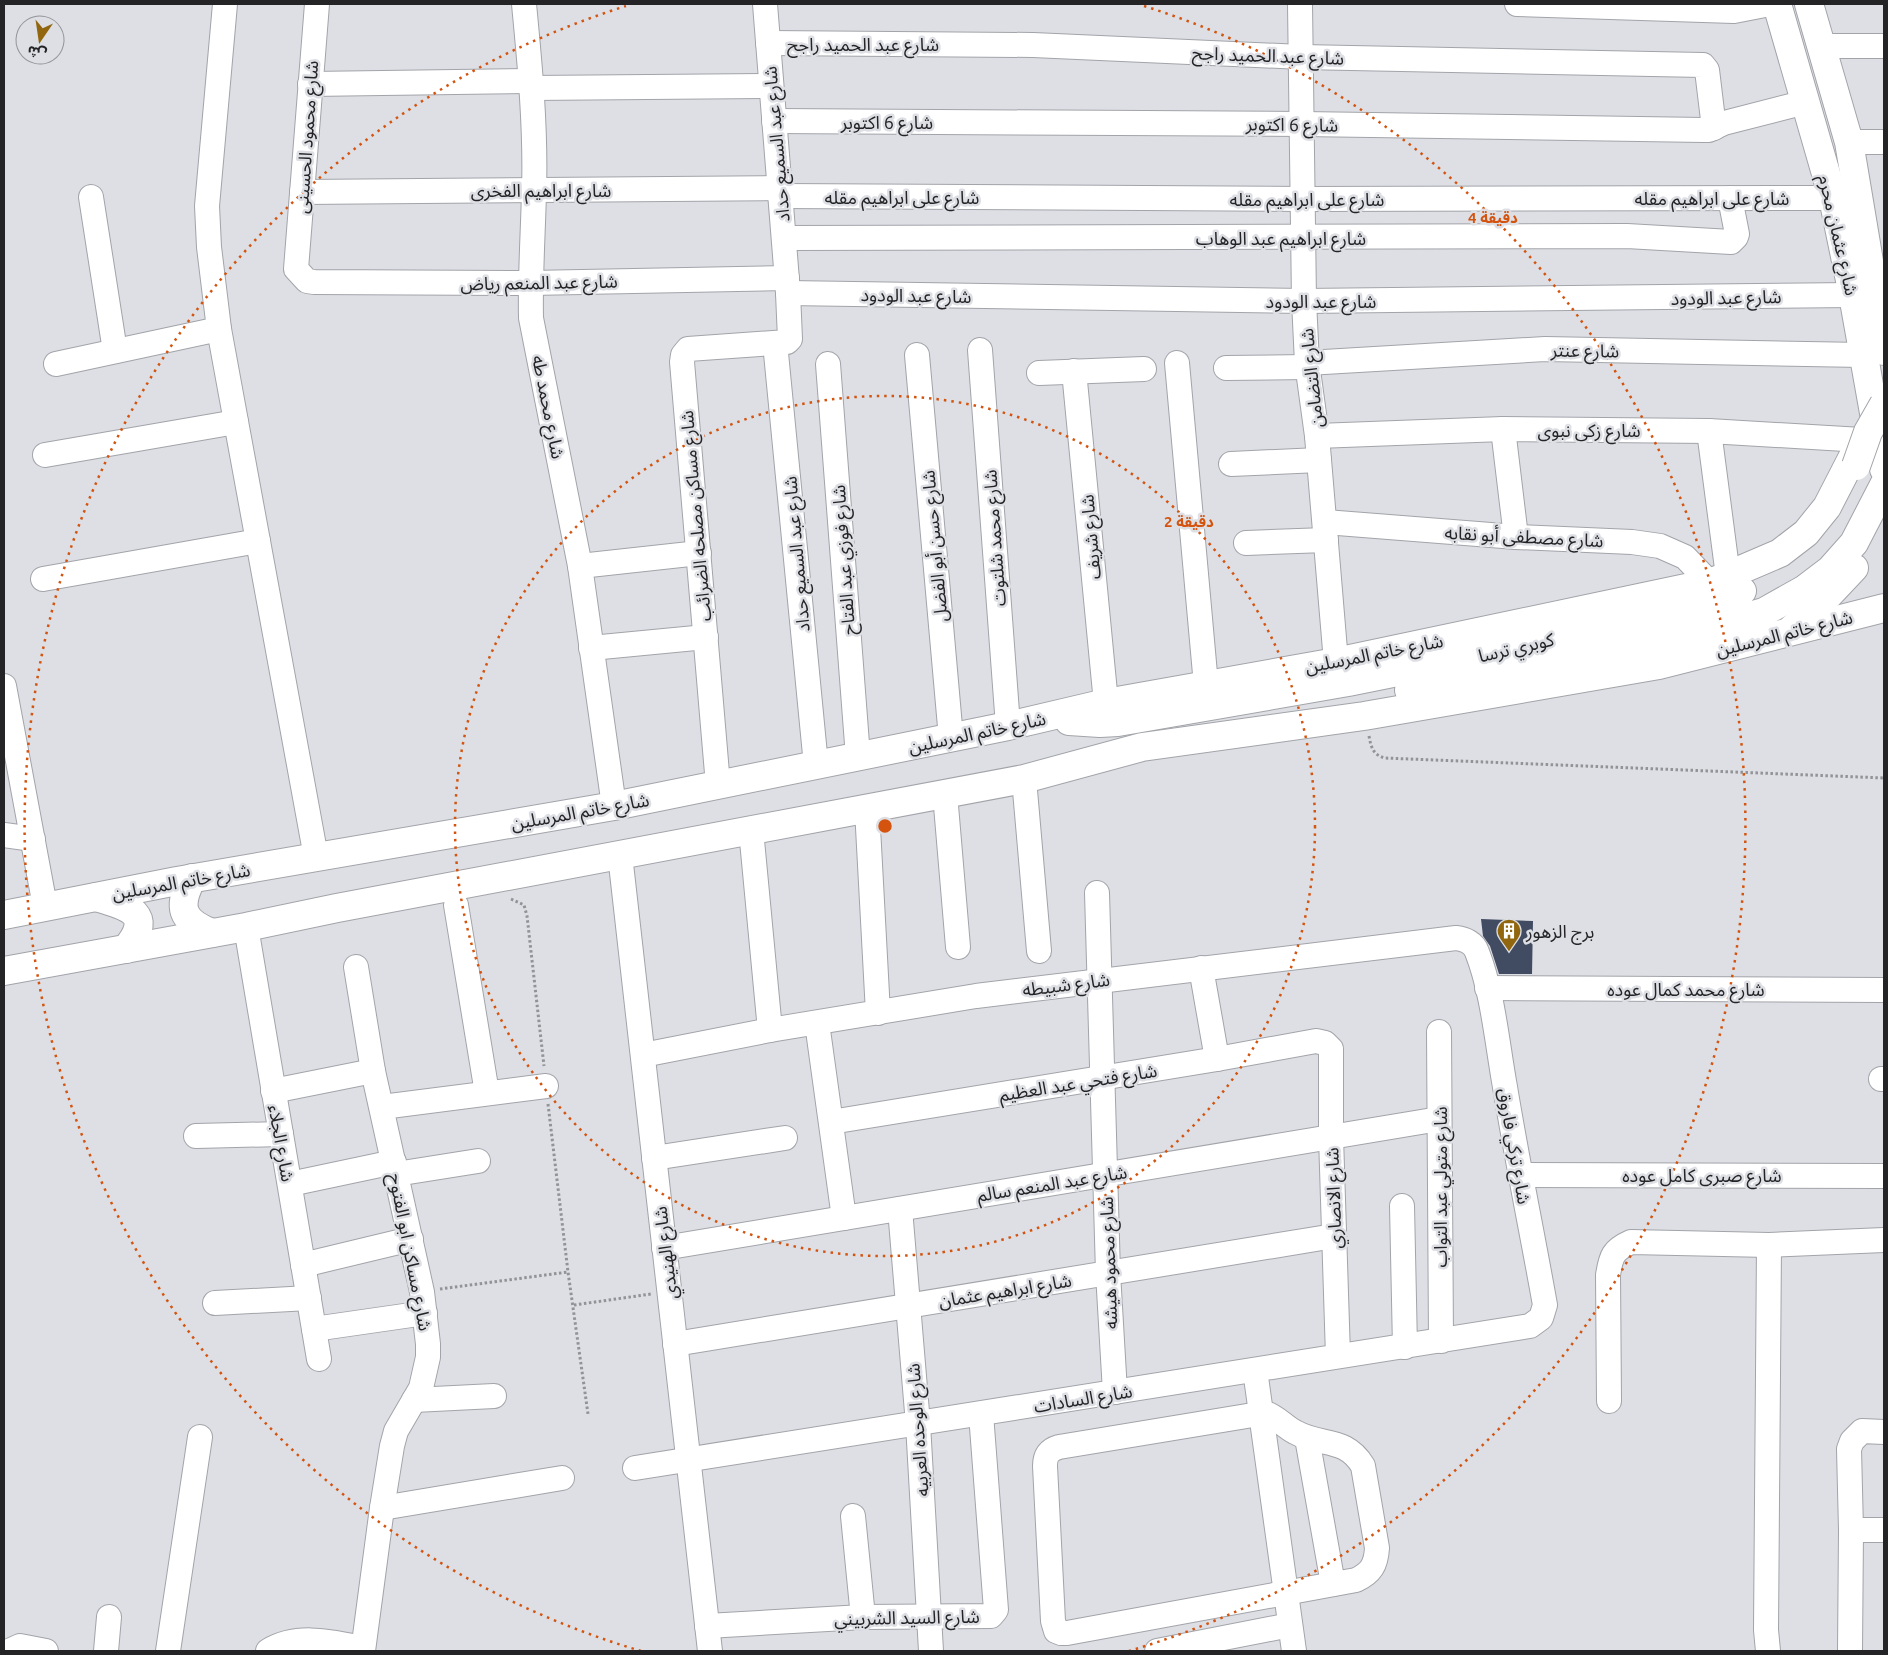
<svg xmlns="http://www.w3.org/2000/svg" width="1888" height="1655" viewBox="0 0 1888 1655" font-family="Ubuntu,'Noto Sans Arabic',sans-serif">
<rect width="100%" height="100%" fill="#dddfe4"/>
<!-- building -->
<polygon fill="#414b62" points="1481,919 1533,921 1532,974 1499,974 1490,946 1483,936"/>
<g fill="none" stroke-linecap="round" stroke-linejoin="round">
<defs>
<g id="minor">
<polyline points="225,4 207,206 209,247 219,329 316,857"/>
<polyline points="317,4 296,269 307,281 314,282 530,283 787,278"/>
<path d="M524,4C530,66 536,129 534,192C533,234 530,276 531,318L580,566L614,806"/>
<polyline points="1300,4 1304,301 1307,363 1317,436 1336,662"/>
<polyline points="1517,4 1734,11 1770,4"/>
<polyline points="768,43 1033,45 1301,57 1703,65 1707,70 1714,128"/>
<polyline points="1821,46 1884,46"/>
<polyline points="310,84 531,81"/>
<polyline points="532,88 771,86"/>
<polyline points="774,121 1302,124 1704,130 1709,130 1724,123 1806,102"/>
<polyline points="1849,142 1884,142"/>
<polyline points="302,192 780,188"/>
<polyline points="780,196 1303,199 1833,198"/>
<polyline points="91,197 115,351"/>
<polyline points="784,238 1627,236 1731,242 1736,237 1737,234 1730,198"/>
<polyline points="788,293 1304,301 1853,295"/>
<polyline points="775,343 816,765"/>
<polyline points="980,350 1008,726"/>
<polyline points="917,355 951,738"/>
<polyline points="1177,363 1206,685"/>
<polyline points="1307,363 1545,349 1863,355"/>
<polyline points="56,364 219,329"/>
<polyline points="828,364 858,757"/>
<polyline points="1226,368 1307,367"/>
<polyline points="1074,371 1106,703"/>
<polyline points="1039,373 1144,369"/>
<polyline points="1503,429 1516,537"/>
<polyline points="1709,431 1728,576"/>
<polyline points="1317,436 1503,429 1709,431 1862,440"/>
<polyline points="45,455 236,422"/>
<polyline points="1231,464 1319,460"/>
<polyline points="1325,522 1516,537 1632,542 1660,546 1685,557 1710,583"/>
<polyline points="1246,543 1326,540"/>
<polyline points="580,566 699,553"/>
<polyline points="43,579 258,541"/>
<polyline points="591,648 706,637"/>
<polyline points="4,686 45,906"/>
<polyline points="1024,779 1039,951"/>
<polyline points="718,785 682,362 683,355 688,349 787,342 790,339 788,293 765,4"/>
<polyline points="945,794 958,947"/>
<polyline points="867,809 878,1013"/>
<polyline points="751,830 770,1030"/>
<polyline points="4,835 33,839"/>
<polyline points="620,855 710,1651"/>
<polyline points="1097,893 1108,1273 1115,1392"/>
<polyline points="456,905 487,1093"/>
<polyline points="246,927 319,1359"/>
<polyline points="356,967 373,1071 422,1292 428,1344 428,1357 421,1388 396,1431 392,1446 382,1508 363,1651"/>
<polyline points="1201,968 1217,1059"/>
<polyline points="1487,988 1884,990"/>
<polyline points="817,1023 844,1218"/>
<polyline points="1439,1032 1441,1341"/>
<polyline points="1881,1079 1884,1079"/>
<polyline points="273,1091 373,1071"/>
<polyline points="382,1107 546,1086"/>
<polyline points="831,1122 1217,1059 1316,1041 1325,1043 1331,1049 1331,1137 1338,1356"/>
<polyline points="196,1136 281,1134"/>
<polyline points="654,1158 785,1138"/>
<polyline points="396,1174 478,1161"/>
<polyline points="1520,1175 1884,1176"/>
<polyline points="290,1184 394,1162"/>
<polyline points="1402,1206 1405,1347"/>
<polyline points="900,1209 918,1424 931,1651"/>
<polyline points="664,1248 1439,1119"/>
<polyline points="303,1265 411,1239"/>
<polyline points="215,1303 309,1298"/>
<polyline points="314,1329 425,1313"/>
<polyline points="675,1344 1334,1236"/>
<polyline points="1255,1370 1294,1651"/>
<polyline points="414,1400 494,1396"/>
<path d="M1609,1401L1608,1275C1611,1256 1613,1250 1631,1242L1769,1245L1884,1240"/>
<path d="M1265,1413C1276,1416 1285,1427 1295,1432C1321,1447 1345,1436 1363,1466L1377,1548C1376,1565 1371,1573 1356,1580L1067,1633H1061L1056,1631L1053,1621L1045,1466C1045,1455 1049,1450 1059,1447Z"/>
<polyline points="1307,1438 1333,1584"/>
<path d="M635,1468L1530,1326L1541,1318L1545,1305C1532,1232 1517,1160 1505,1087C1497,1043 1493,993 1477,952C1474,943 1465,939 1456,938L976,996L770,1030L643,1055"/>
<polyline points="382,1508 562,1478"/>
<polyline points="853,1516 863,1617"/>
<polyline points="1851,1530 1849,1449 1852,1441 1862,1431 1884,1432"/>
<polyline points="707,1626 863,1617 991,1616 996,1610 981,1414"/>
<polyline points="9,1651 20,1646 46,1651"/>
<polyline points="106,1651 109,1617"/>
<polyline points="168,1651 200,1437"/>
<path d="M268,1651C297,1633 332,1642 363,1648"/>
<polyline points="1157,1651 1290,1625"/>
<polyline points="1768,1651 1766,1630 1769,1245"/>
<polyline points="1850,1651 1851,1530 1884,1530"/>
</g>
<g id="major">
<polyline points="1777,4 1833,198 1853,295 1884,469"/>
<polyline points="1809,4 1849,142 1884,351"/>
<polyline points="1792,629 1821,603 1854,568"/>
<polyline points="1409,690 1729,622 1764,612 1805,589 1830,570 1854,543 1884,485"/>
<polyline points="1069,721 1100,723 1118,722 1348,682 1457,660 1705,604 1742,591"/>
<path d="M192,878C177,907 181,921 212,933"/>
<path d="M96,897C127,906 156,913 126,949"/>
<polyline points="4,915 177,881 614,806 1008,726 1106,703 1336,662 1710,583 1780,553 1806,533 1827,507 1862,439"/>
<polyline points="4,971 246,927 337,908 1024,779 1142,747 1364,716 1659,665 1884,608"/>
</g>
</defs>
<!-- minor casing -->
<use href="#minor" stroke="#a2a4a9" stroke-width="26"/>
<!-- major casing -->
<use href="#major" stroke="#a2a4a9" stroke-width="30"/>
<!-- path -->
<g stroke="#929397" stroke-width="3" stroke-dasharray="2.5 2.5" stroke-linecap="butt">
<path d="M1369,736C1371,747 1373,755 1385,758L1884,778"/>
<polyline points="511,899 524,905 527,916 544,1066"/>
<polyline points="548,1104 568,1272 588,1414"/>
<polyline points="440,1289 568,1272"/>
<polyline points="574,1305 651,1294"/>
</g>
<!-- minor -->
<use href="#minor" stroke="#fff" stroke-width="24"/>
<!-- major -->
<use href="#major" stroke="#fff" stroke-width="28"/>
<defs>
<polyline id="major-bridge" points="1856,466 1868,432 1884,404"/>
</defs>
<!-- major-bridge casing -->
<use href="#major-bridge" stroke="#a2a4a9" stroke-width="30" stroke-linecap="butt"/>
<!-- major-bridge -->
<use href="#major-bridge" stroke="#fff" stroke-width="28"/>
</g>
<!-- distance rings -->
<g fill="none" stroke="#d4540f" stroke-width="2.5" stroke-dasharray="2.5 5">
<circle cx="885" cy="826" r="430"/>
<path d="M641 1651A860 860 0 0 1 626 6M1144 6A860 860 0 0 1 1129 1651"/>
</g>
<!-- icons -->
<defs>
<symbol id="building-pin" viewBox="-11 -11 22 30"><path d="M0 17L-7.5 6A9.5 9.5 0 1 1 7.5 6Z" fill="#91660e" stroke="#dddfe4"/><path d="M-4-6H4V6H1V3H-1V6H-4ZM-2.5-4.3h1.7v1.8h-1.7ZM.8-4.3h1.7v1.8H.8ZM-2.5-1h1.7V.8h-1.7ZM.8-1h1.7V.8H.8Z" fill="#fff"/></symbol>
</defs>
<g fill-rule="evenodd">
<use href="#building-pin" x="1495" y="917" width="28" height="38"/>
</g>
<g text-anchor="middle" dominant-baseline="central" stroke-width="5" stroke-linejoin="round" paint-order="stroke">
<!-- street labels -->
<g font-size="18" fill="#242426" stroke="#dddfe4">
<text x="863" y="44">شارع عبد الحميد راجح</text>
<text transform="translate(1268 55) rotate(2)">شارع عبد الحميد راجح</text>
<text x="887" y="122">شارع 6 اكتوبر</text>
<text transform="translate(1292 124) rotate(1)">شارع 6 اكتوبر</text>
<text transform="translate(306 137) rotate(-86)">شارع محمود الحسينى</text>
<text transform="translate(776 144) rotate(-95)">شارع عبد السميع حداد</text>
<text x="541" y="190">شارع ابراهيم الفخرى</text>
<text x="902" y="197">شارع على ابراهيم مقله</text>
<text x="1712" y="198">شارع على ابراهيم مقله</text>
<text x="1307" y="199">شارع على ابراهيم مقله</text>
<text transform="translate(1839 235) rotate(77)">شارع عثمان محرم</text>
<text x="1281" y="238">شارع ابراهيم عبد الوهاب</text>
<text transform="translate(539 282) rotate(-1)">شارع عبد المنعم رياض</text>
<text transform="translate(916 295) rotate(1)">شارع عبد الودود</text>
<text transform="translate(1726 297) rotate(-1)">شارع عبد الودود</text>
<text x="1321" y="301">شارع عبد الودود</text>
<text transform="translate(1585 350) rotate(1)">شارع عنتر</text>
<text transform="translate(1311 378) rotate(-96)">شارع التضامن</text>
<text transform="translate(549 407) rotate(79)">شارع محمد طه</text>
<text x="1589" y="430">شارع زكى نبوى</text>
<text transform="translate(695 516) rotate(-95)">شارع مساكن مصلحه الضرائب</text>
<text transform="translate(1524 536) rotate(3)">شارع مصطفى أبو نقابه</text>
<text transform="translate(1090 537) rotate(-95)">شارع شريف</text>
<text transform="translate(994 538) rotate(-94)">شارع محمد شلتوت</text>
<text transform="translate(934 546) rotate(-95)">شارع حسن أبو الفضل</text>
<text transform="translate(796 554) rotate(-95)">شارع عبد السميع حداد</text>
<text transform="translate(843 560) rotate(-94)">شارع فوزي عبد الفتاح</text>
<text transform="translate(1784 633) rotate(-14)">شارع خاتم المرسلين</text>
<text transform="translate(1516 647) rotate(-13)">كوبري ترسا</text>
<text transform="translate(1374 653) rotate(-11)">شارع خاتم المرسلين</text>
<text transform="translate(977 732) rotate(-12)">شارع خاتم المرسلين</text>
<text transform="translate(580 811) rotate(-10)">شارع خاتم المرسلين</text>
<text transform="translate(181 881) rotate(-10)">شارع خاتم المرسلين</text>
<text transform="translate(1066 984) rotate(-7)">شارع شبيطه</text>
<text x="1686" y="989">شارع محمد كمال عوده</text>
<text transform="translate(1078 1082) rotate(-9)">شارع فتحي عبد العظيم</text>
<text transform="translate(282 1143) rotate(80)">شارع الجلاء</text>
<text transform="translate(1515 1146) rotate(80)">شارع تركي فاروق</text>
<text x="1702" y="1175">شارع صبرى كامل عوده</text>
<text transform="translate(1052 1183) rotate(-9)">شارع عبد المنعم سالم</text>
<text transform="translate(1440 1187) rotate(-90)">شارع متولي عبد التواب</text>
<text transform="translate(1333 1198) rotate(-92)">شارع الانصاري</text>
<text transform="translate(411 1252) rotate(79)">شارع مساكن ابو الفتوح</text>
<text transform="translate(665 1253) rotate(-97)">شارع الهنيدي</text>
<text transform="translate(1108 1263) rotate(-92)">شارع محمود هيشه</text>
<text transform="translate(1005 1290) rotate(-9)">شارع ابراهيم عثمان</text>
<text transform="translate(1083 1398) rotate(-9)">شارع السادات</text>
<text transform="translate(917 1430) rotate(-94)">شارع الوحده العربيه</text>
<text transform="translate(907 1617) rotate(-1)">شارع السيد الشربيني</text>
</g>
<!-- poi labels -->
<g font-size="18" fill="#242426" stroke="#dddfe4" text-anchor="start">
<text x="1526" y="931">برج الزهور</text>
</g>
</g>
<circle cx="885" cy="826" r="8" fill="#d4540f" stroke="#dddfe4" stroke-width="2.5"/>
<g font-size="15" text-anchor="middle" font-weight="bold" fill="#d4540f" stroke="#dddfe4" stroke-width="5" stroke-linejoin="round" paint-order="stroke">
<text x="1493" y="223">4 دقيقة</text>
<text x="1189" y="527">2 دقيقة</text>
</g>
<!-- border -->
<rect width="1888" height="1655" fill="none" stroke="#242426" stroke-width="10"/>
<!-- north arrow -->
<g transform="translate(40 40) rotate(193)"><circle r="24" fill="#dddfe4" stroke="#939498"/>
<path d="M0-4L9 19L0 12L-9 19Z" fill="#91660e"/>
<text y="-8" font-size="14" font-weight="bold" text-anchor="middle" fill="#242426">ش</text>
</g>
</svg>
